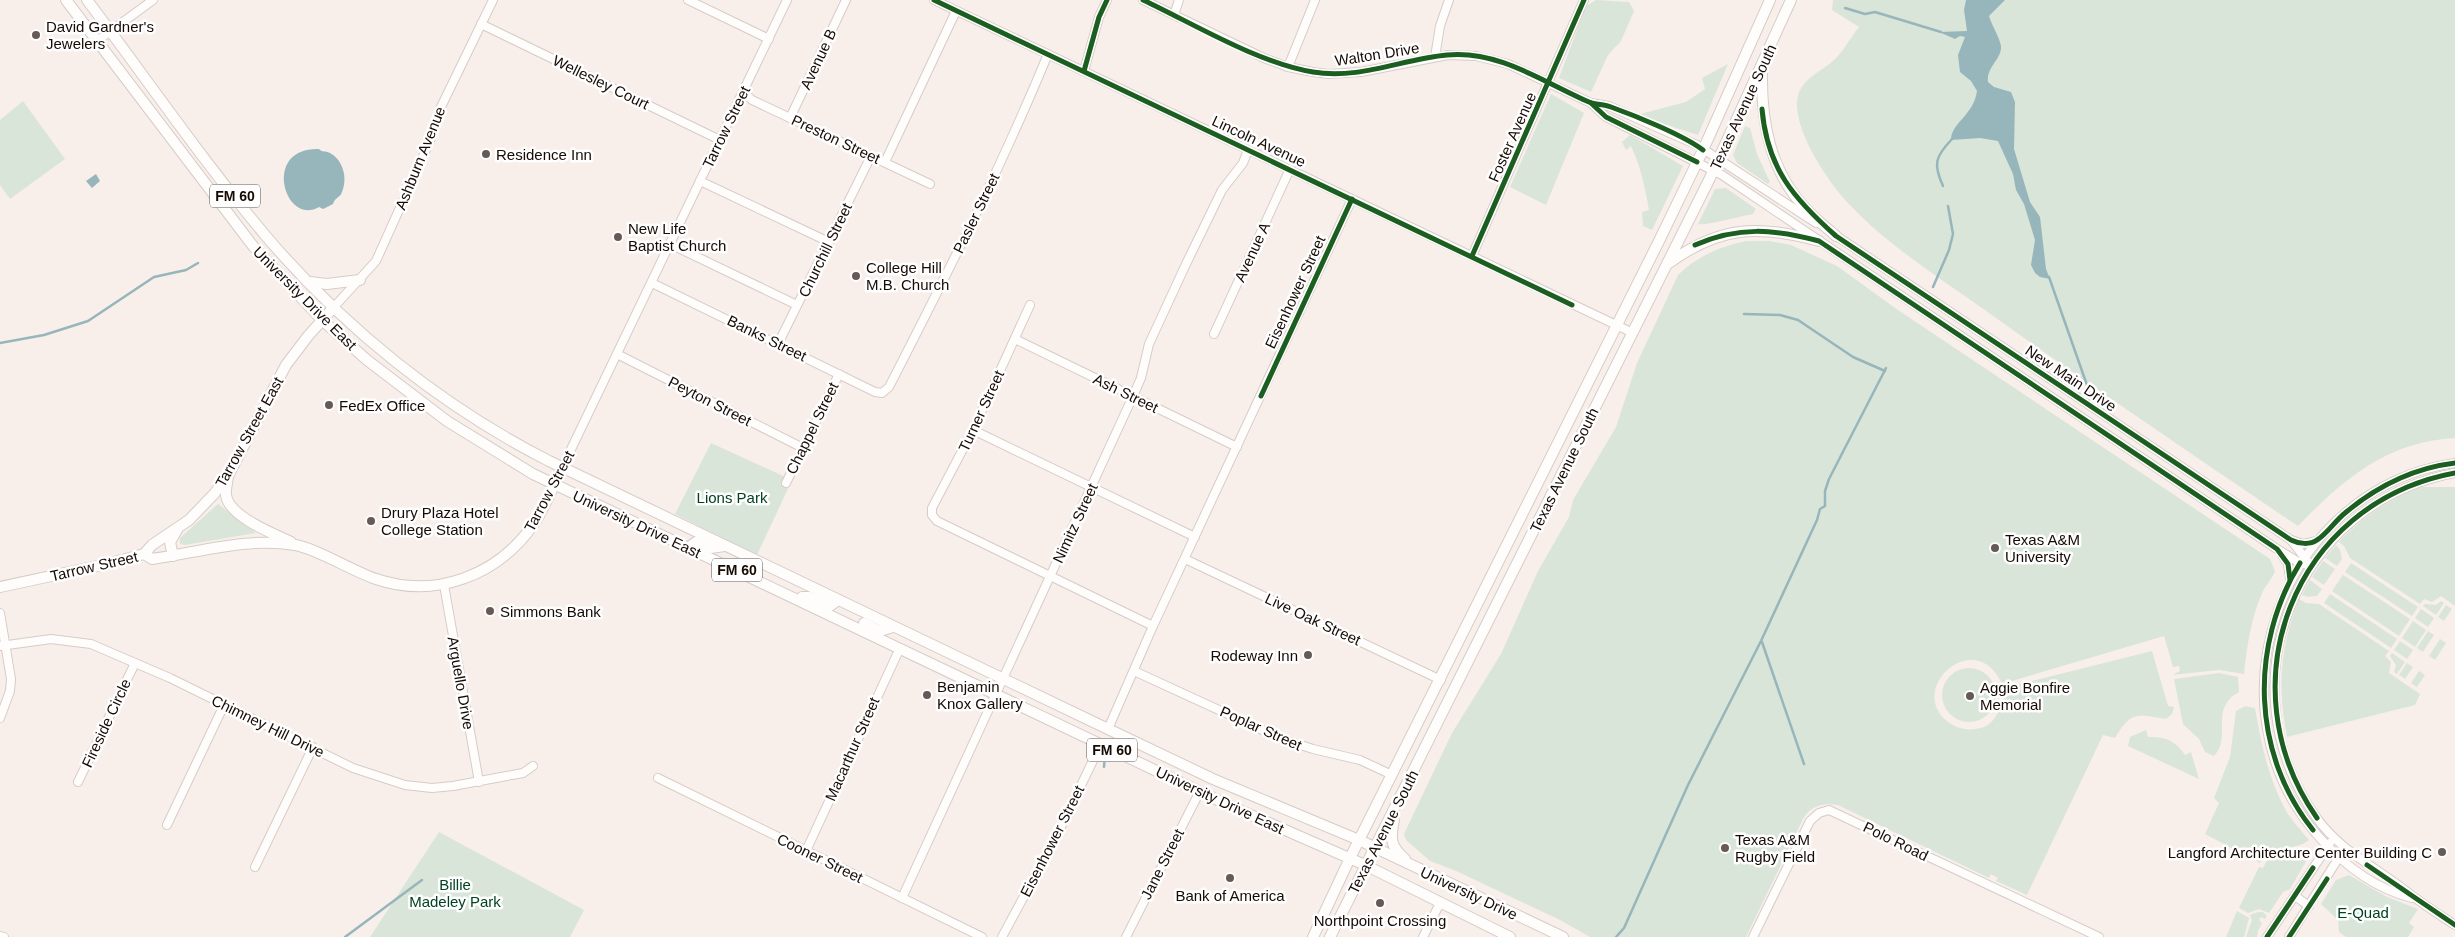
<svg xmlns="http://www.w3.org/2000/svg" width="2455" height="937" viewBox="0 0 2455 937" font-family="Arial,sans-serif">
<rect width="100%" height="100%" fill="#f8efeb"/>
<!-- green -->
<g fill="#dae5d9">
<polygon points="1596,0 1629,2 1634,11 1621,41 1608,55 1591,92 1559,78 1586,6"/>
<path d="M1833,0H2455V438C2386,442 2344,479 2298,526C2194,456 2091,386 1989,313C1942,279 1889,247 1849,204C1828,182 1796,134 1797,103C1798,80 1818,74 1833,61C1843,52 1850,38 1859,27L1832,10Z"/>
<polygon points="1728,64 1698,135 1636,115 1686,102 1705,89 1702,78"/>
<polygon points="1551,94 1584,113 1546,205 1510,187"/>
<polygon points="23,101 65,159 10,199 0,185 0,120"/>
<polygon points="1745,126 1750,128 1757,154 1770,182 1768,184 1737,163 1733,155"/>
<path d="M1630,135L1683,166L1652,230L1643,226L1642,212L1649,210C1645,188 1641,167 1631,146L1626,150L1622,142Z"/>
<path d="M1726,188L1756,209L1753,214C1742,216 1705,226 1698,224L1715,189Z"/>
<path d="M1746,241H1770L1791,245L1837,266L1898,310L2270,559L2275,571C2272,579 2267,584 2263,591C2251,617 2247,646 2244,674L2219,670L2172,675L2180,671L2179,666L2173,667L2164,636L2002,684C1975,624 1902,692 1951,724C1960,730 1973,731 1984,727C2003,718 1999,695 2016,685L2152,651L2168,706L2174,707L2172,714L2166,719C2137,715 2132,710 2115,738L2103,735L2027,895L1996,881L1998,878L1991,874L1989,878L1838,805C1823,803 1813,805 1804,817L1746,937H1590L1560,920L1456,871L1430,861L1406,840L1404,834L1452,733L1501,654L1538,571L1569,517L1573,500L1616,427L1637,363L1678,275C1696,257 1721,246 1746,241Z"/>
<polygon points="711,443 792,480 757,555 675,514"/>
<path d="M2422,487H2455V606L2441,596L2432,602L2424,599L2420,604L2350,558L2344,546L2339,542C2361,518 2391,498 2422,487Z"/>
<polygon points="218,504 256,533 185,545 180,544 180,538"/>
<polygon points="2336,545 2340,550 2342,559 2337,566 2325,558"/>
<polygon points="2323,561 2335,569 2324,585 2312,577"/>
<polygon points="2351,563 2418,607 2412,616 2345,572"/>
<polygon points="2343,575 2410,619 2399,636 2332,591"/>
<polygon points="2310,580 2322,589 2317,596 2308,597 2302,595"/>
<polygon points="2330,594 2397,639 2391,648 2324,603"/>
<path d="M2299,599L2306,603L2319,604L2389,651L2385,656L2391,662L2389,673L2420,694L2415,705L2287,737C2277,686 2280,648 2299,599Z"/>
<polygon points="2441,601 2444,603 2436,615 2423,606 2425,604 2436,605"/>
<polygon points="2446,605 2452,609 2444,621 2438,617"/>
<polygon points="2421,609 2434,618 2428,627 2415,618"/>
<polygon points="2413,621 2426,630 2415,647 2402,638"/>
<polygon points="2428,631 2434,635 2423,652 2417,648"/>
<polygon points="2440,639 2446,643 2435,660 2429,656"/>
<polygon points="2400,641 2413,650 2407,659 2394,650"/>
<polygon points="2392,653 2405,662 2397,674 2394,672 2396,665 2390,656"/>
<polygon points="2407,663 2413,667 2405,679 2399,675"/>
<circle cx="1969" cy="695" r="27"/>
<polygon points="2419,671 2425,675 2417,687 2411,683"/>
<path d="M2219,673L2238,677L2239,692C2208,709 2233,738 2214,756L2205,752L2199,739L2183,724L2174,679Z"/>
<path d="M2245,706L2255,708C2261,743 2268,777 2285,809C2291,820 2301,830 2309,840C2294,853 2267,842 2260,863L2205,834L2219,803L2214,798L2230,757L2236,711Z"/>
<path d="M2146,730L2148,737C2165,736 2176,741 2185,755L2191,752L2199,779L2128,746L2130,737Z"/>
<polygon points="439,832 584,910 570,937 370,937"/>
<polygon points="2302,851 2307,852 2309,856 2290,889 2283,892 2269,913 2259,909 2248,913 2239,908 2259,867 2263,868 2269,856"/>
<polygon points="2349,875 2387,897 2418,909 2409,923 2414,927 2408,937 2346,937 2339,932 2338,920 2321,904 2336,880"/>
<polygon points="2237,911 2249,918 2244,937 2226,937"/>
<polygon points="2258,912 2263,912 2267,916 2265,919 2261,917 2259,920 2262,923 2258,931 2257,937 2246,937 2252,920 2250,915"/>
</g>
<!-- water -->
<g fill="#96b6bb">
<path d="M1966,0H2005L1989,16C1992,26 1999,36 2001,46C2002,59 1986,67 1988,82L1994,87L2011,92L2015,102L2014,149L2030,202L2040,217L2046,269L2050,279L2040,277L2035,273L2031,265L2035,240L2024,204L2016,190L2013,174L1998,141L1980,138L1951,140C1951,123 1974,115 1977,91L1971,81L1960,72L1958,55L1965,37L1960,36L1955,39L1939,32L1967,31L1964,10Z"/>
<path d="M319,149C323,153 325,150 330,153C343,160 348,178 342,192C340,198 335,197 333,204L323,209L319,207C285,227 261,147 319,149Z"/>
<polygon points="96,174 100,181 92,188 86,181"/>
</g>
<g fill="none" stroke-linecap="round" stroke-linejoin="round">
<!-- stream -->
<g stroke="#96b6bb" stroke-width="2.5">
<polyline points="1845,8 1865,14 1875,12 1941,32"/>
<path d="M1943,186C1933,164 1935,157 1952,139"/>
<polyline points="2049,277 2088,388 2089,395"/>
<polyline points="1933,287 1949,250 1953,234 1948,206"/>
<polyline points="1744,314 1780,315 1798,320 1853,357 1885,371"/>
<polyline points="0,343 44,335 88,321 154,277 186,270 198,263"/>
<polyline points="1762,642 1804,764"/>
<polyline points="1104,767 1105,754"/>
<polyline points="345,937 422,880"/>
<polyline points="1616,937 1624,928 1688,785 1761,641 1817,520 1820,509 1825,506 1825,491 1829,479 1886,368"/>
</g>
<defs>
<g id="minor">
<polyline points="688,0 769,39"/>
<polyline points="934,0 1633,333"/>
<polyline points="1143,0 1264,58 1288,67 1313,72 1328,74 1361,72 1448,55 1476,56 1508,64 1591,103 1609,106 1697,145 1816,223"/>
<polyline points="1174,15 1179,0"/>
<polyline points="481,24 720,140"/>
<polyline points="97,41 153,0"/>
<polyline points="1435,57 1440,26 1449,0"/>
<polyline points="1288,67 1315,0"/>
<polyline points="1084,71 1099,17 1107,0"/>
<polyline points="743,92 752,100 930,184"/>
<polyline points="1591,103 1606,117 1722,175 2277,549 2300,563 2311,566"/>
<polyline points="790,118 846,0"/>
<polyline points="885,162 956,11"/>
<polyline points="700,181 829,242"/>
<polyline points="1832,233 2291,540 2311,566"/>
<polyline points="670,244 797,305"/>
<polyline points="1472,256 1584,0"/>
<path d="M652,283L875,392L882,393L889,387C945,278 1001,168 1048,54"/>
<polyline points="1030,305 973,430 932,508 932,515 937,521 1153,626"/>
<polyline points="334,307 376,261 430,141 440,109 493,0"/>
<polyline points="1214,334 1290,169"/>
<polyline points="1015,339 1237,447"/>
<polyline points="778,344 871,156"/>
<polyline points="617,354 803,448"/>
<polyline points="973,430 1195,537"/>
<polyline points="562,468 787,0"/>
<path d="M2455,473C2296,503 2222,684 2316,817C2339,850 2374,866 2406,891C2421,903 2438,914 2455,925"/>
<polyline points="786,483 839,374"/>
<polyline points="2291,540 2303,544 2317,541"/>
<polyline points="2282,555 2288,564 2290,578"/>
<polyline points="1185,559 1441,680"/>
<polyline points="444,585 479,782"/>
<polyline points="0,613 11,679 10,691 0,718"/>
<polyline points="0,646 51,639 91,644 170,678 353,768 405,785 432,788 453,786 523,773 533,766"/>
<polyline points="1134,671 1282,739 1313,749 1360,760 1392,775"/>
<polyline points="1108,729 1153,626 1352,199"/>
<polyline points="658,778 982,937"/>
<polyline points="78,782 135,663"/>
<polyline points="167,825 224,705"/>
<polyline points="806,851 900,648"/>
<polyline points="255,867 313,747"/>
<polyline points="2295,896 2309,906"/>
<polyline points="902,898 1133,396 1141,378 1149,344 1186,264 1222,190 1243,163 1248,150"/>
<path d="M2412,898C2376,889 2344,865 2319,837C2202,706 2282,488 2455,463"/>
<polyline points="0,936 4,937"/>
<polyline points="1002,937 1057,835 1101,744"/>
<polyline points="1126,937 1200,791"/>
<polyline points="1423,937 1440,903"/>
<polyline points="1753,937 1810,821 1819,813 1829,810 2099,937"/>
<polyline points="2267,937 2330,843"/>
<polyline points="2289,937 2341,854"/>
</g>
<g id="major">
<polyline points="66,0 253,246 322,320 367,360 447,421 533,474 1228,805 1365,865 1510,937"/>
<path d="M87,0C146,78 202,160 265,235C343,327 441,406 549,461L1108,729L1213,779L1359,840L1563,937"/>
<path d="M1762,71C1761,122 1770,172 1807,210C1816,220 1826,227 1836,236"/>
<path d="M1669,263C1721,225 1760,225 1819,241"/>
<polyline points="310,282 327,284 360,280"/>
<path d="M228,475C228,481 225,489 226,495C228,516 274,534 291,542"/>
<polyline points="689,547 696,542 711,548 724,546"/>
<polyline points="144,554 152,545 189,520 214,494 229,474 286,365 308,336 334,307"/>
<polyline points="173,556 170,542 177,530"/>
<path d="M0,587L107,564L144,554L152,559C201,552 246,537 295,545C318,549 352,571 376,579C435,599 497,576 533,525C545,508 553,486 562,468"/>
<polyline points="802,597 810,597 830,606 838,600"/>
<polyline points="864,623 880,631 893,627"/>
<path d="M1394,820C1390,838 1390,846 1405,859"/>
<polyline points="1313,937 1350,858 1659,241 1703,150 1770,0"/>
<polyline points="1330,937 1709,180 1791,0"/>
</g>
</defs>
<!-- minor casing -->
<use href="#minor" stroke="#d6ccc7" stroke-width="10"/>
<!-- major casing -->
<use href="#major" stroke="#d6ccc7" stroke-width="12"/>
<!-- minor -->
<use href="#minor" stroke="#fefdfc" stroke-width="8"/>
<!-- major -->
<use href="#major" stroke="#fefdfc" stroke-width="10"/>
<defs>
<g id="cycleway">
<polyline points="934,0 1572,305"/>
<path d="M1143,0C1194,24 1258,63 1313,72C1359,80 1402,59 1447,55C1499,50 1543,82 1589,102C1596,105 1604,104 1611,107C1636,116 1683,135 1703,150"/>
<polyline points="1084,71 1099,17 1107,0"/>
<polyline points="1591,103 1606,117 1697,162"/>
<path d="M1762,109C1767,168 1794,199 1836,236L2291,540C2299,544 2310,545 2317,540C2327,534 2335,521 2345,513C2376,487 2414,468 2455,463"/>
<path d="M1695,245C1738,226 1775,229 1819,241L2277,549L2288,564L2290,580"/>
<polyline points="1472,256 1584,0"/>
<polyline points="1261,396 1352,199"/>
<path d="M2300,563C2249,646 2252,754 2313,830"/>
<path d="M2317,818C2224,685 2293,503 2455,473"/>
<polyline points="2367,865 2455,925"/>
<polyline points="2267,937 2313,868"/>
<polyline points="2289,937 2327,879"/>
</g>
</defs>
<!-- cycleway casing -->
<use href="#cycleway" stroke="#fefefe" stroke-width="8"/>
<!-- cycleway -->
<use href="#cycleway" stroke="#1b5e20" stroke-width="5"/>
</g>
<!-- markers -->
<g fill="#655a56" stroke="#fefefe" stroke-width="2">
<circle cx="36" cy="35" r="5"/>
<circle cx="486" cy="154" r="5"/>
<circle cx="618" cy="237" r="5"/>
<circle cx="856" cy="276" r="5"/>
<circle cx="329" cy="405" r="5"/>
<circle cx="371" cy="521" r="5"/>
<circle cx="1995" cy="548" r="5"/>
<circle cx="490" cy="611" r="5"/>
<circle cx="1308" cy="655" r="5"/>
<circle cx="927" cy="695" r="5"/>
<circle cx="1970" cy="696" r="5"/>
<circle cx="1725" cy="848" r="5"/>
<circle cx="2442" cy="852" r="5"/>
<circle cx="1230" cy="878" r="5"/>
<circle cx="1380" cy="903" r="5"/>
</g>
<g text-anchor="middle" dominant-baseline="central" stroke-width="5" stroke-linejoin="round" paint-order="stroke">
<!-- shield labels -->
<g fill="#fefefe" stroke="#5c5350" stroke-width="1">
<rect x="210" y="184.5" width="50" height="23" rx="4"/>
<rect x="712" y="558.5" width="50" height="23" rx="4"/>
<rect x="1087" y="738.5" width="50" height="23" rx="4"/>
</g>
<g font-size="14" font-weight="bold" fill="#160a05">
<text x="235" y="196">FM 60</text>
<text x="737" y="570">FM 60</text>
<text x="1112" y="750">FM 60</text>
</g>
<!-- poi labels -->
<g font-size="15" fill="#160a05" stroke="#fefefe" text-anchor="start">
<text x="46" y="26">David Gardner's<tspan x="46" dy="17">Jewelers</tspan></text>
<text x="496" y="154">Residence Inn</text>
<text x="628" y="228">New Life<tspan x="628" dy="17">Baptist Church</tspan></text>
<text x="866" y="267">College Hill<tspan x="866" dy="17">M.B. Church</tspan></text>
<text x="339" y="405">FedEx Office</text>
<text x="381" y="512">Drury Plaza Hotel<tspan x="381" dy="17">College Station</tspan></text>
<text x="2005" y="539">Texas A&amp;M<tspan x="2005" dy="17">University</tspan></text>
<text x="500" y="611">Simmons Bank</text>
<text x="1298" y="655" text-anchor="end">Rodeway Inn</text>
<text x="937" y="686">Benjamin<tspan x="937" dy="17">Knox Gallery</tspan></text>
<text x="1980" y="687">Aggie Bonfire<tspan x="1980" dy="17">Memorial</tspan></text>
<text x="1735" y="839">Texas A&amp;M<tspan x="1735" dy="17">Rugby Field</tspan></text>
<text x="2432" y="852" text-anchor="end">Langford Architecture Center Building C</text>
<text x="1230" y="895" text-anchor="middle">Bank of America</text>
<text x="1380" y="920" text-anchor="middle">Northpoint Crossing</text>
</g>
<!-- street labels -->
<g font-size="15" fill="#160a05" stroke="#fefefe">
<text transform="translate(1377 54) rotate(-9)">Walton Drive</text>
<text transform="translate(818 59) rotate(-65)">Avenue B</text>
<text transform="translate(601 82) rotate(26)">Wellesley Court</text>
<text transform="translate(1743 107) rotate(-65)">Texas Avenue South</text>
<text transform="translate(726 127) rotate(-64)">Tarrow Street</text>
<text transform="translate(1512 137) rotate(-66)">Foster Avenue</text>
<text transform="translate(836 139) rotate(25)">Preston Street</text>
<text transform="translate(1259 141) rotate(25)">Lincoln Avenue</text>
<text transform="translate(420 158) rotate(-68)">Ashburn Avenue</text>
<text transform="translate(976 213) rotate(-64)">Pasler Street</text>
<text transform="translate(825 250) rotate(-64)">Churchill Street</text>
<text transform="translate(1252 252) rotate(-65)">Avenue A</text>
<text transform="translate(1295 292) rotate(-65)">Eisenhower Street</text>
<text transform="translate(305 298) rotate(45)">University Drive East</text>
<text transform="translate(767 338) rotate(26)">Banks Street</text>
<text transform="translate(2071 378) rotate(34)">New Main Drive</text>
<text transform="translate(1126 393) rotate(26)">Ash Street</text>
<text transform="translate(710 401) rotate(27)">Peyton Street</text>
<text transform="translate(981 411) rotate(-65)">Turner Street</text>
<text transform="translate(812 428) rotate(-64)">Chappel Street</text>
<text transform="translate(249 432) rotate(-61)">Tarrow Street East</text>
<text transform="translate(1564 470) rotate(-64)">Texas Avenue South</text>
<text transform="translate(549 491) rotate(-62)">Tarrow Street</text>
<text transform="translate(1075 523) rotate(-65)">Nimitz Street</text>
<text transform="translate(637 524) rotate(25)">University Drive East</text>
<text transform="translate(94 566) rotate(-13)">Tarrow Street</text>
<text transform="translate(1313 619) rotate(25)">Live Oak Street</text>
<text transform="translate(461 683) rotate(80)">Arguello Drive</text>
<text transform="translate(106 723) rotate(-65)">Fireside Circle</text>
<text transform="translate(268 726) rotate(26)">Chimney Hill Drive</text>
<text transform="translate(1261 728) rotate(24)">Poplar Street</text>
<text transform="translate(852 749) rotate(-66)">Macarthur Street</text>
<text transform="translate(1220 800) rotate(25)">University Drive East</text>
<text transform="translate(1383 832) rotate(-63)">Texas Avenue South</text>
<text transform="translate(1052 841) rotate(-63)">Eisenhower Street</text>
<text transform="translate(1896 841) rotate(26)">Polo Road</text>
<text transform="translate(820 858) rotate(26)">Cooner Street</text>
<text transform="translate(1162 864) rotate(-63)">Jane Street</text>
<text transform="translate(1469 893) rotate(25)">University Drive</text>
</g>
<!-- park labels -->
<g font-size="15" fill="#004322" stroke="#fefefe">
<text x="732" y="497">Lions Park</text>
<text x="455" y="884">Billie<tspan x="455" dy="17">Madeley Park</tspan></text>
<text x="2363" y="912">E-Quad</text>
</g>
</g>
</svg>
